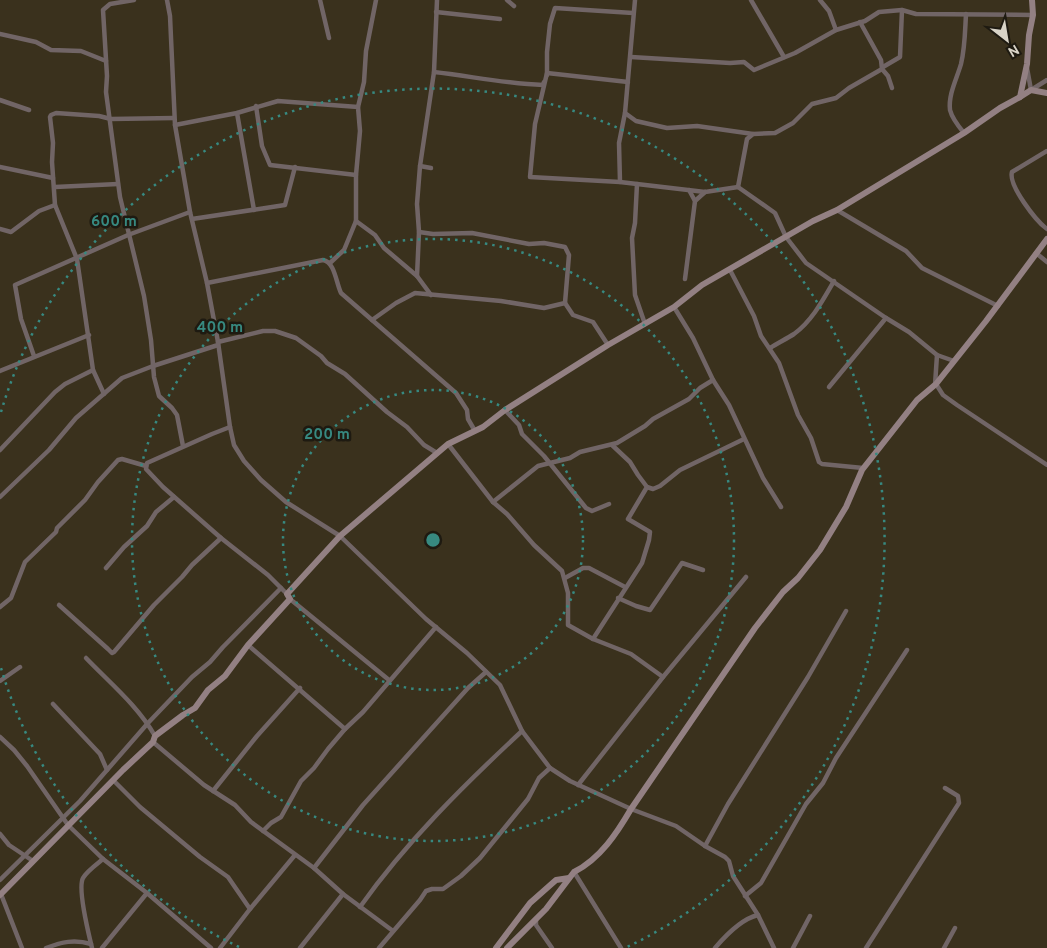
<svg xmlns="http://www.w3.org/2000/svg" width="1047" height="948" viewBox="0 0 1047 948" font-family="Overpass,sans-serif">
<rect width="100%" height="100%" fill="#3a311d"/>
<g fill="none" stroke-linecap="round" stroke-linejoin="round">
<!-- street -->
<g stroke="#716566" stroke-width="4.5">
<polyline points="134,0 110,4 103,10 107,76 106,92 120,197 144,296 151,340 154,377 159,396 172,408 177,415 183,446"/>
<polyline points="167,0 170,16 175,125 190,212 207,283 218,342 230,427 234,445 244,461 261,480 286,502 340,536 426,619 467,653 500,685 522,731 550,768 570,781 631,809 676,826 705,846 725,857 729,861 733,876 758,915 774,948"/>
<polyline points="320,0 329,38"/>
<polyline points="507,0 514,6"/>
<polyline points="635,0 625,113 636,121 667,128 697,126 753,134"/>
<polyline points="751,0 784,57"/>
<polyline points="820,0 829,11 836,30"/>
<polyline points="436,12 500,19"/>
<polyline points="0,34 36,42 51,50 81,51 106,61"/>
<polyline points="631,57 730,63 744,62 754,70 795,53 836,30 865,21 879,12 902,10 916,14 1033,15"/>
<polyline points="883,67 900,57 902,10"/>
<polyline points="1027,68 1031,90 1047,80"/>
<polyline points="882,69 888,76 892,88"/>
<path d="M434,72C470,76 507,84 543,85L544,82"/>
<polyline points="547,75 547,52 550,24 555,8 633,13"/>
<polyline points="0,100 29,110"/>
<polyline points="256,106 262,146 270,165 356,175"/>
<polyline points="358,107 364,82 366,51 376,0"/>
<polyline points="237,113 254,210"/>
<polyline points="625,113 619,143 620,182 705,192 738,187 775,213 786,237 806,263 886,318 909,332 937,355 954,361"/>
<polyline points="175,125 237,113 278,101 358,107 360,131 356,175 356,221 344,250 330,263"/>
<path d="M964,133C959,127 952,118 950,110C948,95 957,78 961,64C965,48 965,31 966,14"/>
<path d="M1047,151L1012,172C1008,185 1036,221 1047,229"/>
<polyline points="420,166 431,168"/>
<polyline points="0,167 53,178"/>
<polyline points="620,182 530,177 535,124 547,73 628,82"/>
<polyline points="637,184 635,223 632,238 635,295 645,324"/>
<polyline points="55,187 118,184"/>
<polyline points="738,187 747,139 753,134 775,133 793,123 812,104 836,98 849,88 882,69 881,60 860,22"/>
<polyline points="695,201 705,192"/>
<polyline points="837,210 906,251 922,268 998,306"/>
<polyline points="192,219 285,205 295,167"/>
<polyline points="356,221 375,235 384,248 417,276"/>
<polyline points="0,229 11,232 39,211 55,205"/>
<polyline points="419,232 433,234 472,233 529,244 544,243 565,247 569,255 565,303"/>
<polyline points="1036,253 1047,262"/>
<polyline points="730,270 754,316 761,336 779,363 798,415 811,438 819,462 822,464 863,468"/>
<polyline points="685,279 695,201 689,190"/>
<path d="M207,283L323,260C335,262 336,283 341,293L456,393L467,410L468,419L475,431"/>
<polyline points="431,295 417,276 419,232 417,204 420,166 434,72 437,0"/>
<polyline points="674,307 693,338 713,380 729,405 763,478 781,507"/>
<polyline points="372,320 396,303 415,293 501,301 544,308 565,303 573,315 593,322 608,345"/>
<polyline points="218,342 263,331 275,331 296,338 321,356 327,363 345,374 387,412 407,427 424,445 437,453"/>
<path d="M770,348C778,343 786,339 794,334C812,321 823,300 834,281"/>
<polyline points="34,356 21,319 15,285 128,235 190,212"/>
<polyline points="0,371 89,335"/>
<polyline points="936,384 943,395 957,405 1047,465"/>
<polyline points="935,385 937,355"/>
<polyline points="829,387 886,318"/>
<polyline points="104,394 93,370 77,259 55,205 52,162 53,143 50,117 51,115 56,113 99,116 111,119 174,118"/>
<polyline points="505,410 519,425 522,434 544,456 586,508 592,511 609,504"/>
<polyline points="230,427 212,434 147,463 146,469 163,487 221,538 268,575 287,594"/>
<polyline points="448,444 493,502 507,514 534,545 562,571 568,593 568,625 593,639 631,654 663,677"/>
<polyline points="612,445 630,462 638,475 647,487 653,489 660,486 680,470 744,439"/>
<polyline points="0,450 55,392 65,384 93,370"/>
<polyline points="0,497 49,450 76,418 122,378 153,366 218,345"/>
<polyline points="493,502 538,466 570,458 580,452 617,443 645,426 653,419 689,399 700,388 713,380"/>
<polyline points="106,568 124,547 147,526 156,512 174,497"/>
<polyline points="565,578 583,568 589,568 625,587"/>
<polyline points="618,598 636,606 650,610 682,563 703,570"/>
<polyline points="290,599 389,680"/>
<polyline points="59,605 108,649 112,653 114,652 154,605 182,577 192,565 221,538"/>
<polyline points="0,607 11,598 25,562 56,532 57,528 85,500 98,482 118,460 122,459 146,466"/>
<polyline points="593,639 642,563 649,540 650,532 628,519 647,487"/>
<polyline points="248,645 345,729"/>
<path d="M86,658C110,683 138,706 155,736"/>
<polyline points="0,681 20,667"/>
<polyline points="53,704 100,754 107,770"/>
<polyline points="0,737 14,750 27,766 68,825 103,859 147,893 211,948"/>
<polyline points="153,742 204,785 235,805 251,822 314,868 343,894 393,931"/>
<polyline points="113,780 140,807 200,857 228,877 250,909"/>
<polyline points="578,785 663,677 746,577"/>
<polyline points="213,791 257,736 300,688"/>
<polyline points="263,831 271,823 281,817 301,781 314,768 328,749 345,729 363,712 436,627"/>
<polyline points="0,834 9,845 33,861"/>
<polyline points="705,846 728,804 808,677 846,611"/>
<polyline points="314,868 363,805 468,688 486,672"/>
<polyline points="574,872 621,948"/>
<polyline points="0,880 80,801 148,723 192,677 210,662 223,647 281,588"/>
<polyline points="1,894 22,948"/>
<polyline points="745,896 761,883 806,804 823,783 836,758 907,650"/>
<path d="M360,907C406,842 464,785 522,731"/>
<polyline points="536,920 536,925 552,948"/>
<path d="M46,948C62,942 74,939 91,944"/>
<path d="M92,948C89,935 77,889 83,878C87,871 97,864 103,859"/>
<polyline points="102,948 147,893"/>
<polyline points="220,948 250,909 295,855"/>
<polyline points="300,948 343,894"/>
<polyline points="379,948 420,900 426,891 432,889 443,889 461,876 480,858 528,799 539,778 550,768"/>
<path d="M715,948C726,935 741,919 758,915"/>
<polyline points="793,948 810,916"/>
<polyline points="866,948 959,803 958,796 945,788"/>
<polyline points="944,948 955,928"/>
</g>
<!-- secondary -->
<g stroke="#938083" stroke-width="6">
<polyline points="1020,97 1031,90 1047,93"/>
<polyline points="0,895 123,770 153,742 155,736 183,715 195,708 208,690 225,676 248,645 290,599 287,594 340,536 448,444 483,427 505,410 608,345 674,307 702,285 813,221 837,210 964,133 1000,108 1020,97 1027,64 1029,35 1033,15 1032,0"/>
<polyline points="496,948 530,903 556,880 569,878"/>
<path d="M507,948L546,909L574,872C600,859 617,833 631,809L755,628L783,592L798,578L820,550L846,507L862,470L917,400L936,384L986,321L1047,239"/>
</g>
</g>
<!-- distance rings -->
<g fill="none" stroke="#378980" stroke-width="2.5" stroke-dasharray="2.5 5">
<circle cx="433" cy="540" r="150"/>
<circle cx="433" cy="540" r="301"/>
<path d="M239 947A451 451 0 0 1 1 668M1 412A451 451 0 1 1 627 947"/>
</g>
<circle cx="433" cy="540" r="8" fill="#378980" stroke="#1e1a11" stroke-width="2.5"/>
<g font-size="15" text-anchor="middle" font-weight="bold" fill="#378980" stroke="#1e1a11" stroke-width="5" stroke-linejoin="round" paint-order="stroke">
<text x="114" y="226">600 m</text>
<text x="220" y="332">400 m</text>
<text x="327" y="439">200 m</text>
</g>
<!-- north arrow -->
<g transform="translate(1007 40) rotate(149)" stroke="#1e1a11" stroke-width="4" paint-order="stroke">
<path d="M0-4L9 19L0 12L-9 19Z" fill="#d8d3c7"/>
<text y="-8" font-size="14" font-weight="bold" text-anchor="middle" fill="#d8d3c7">N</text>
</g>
</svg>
